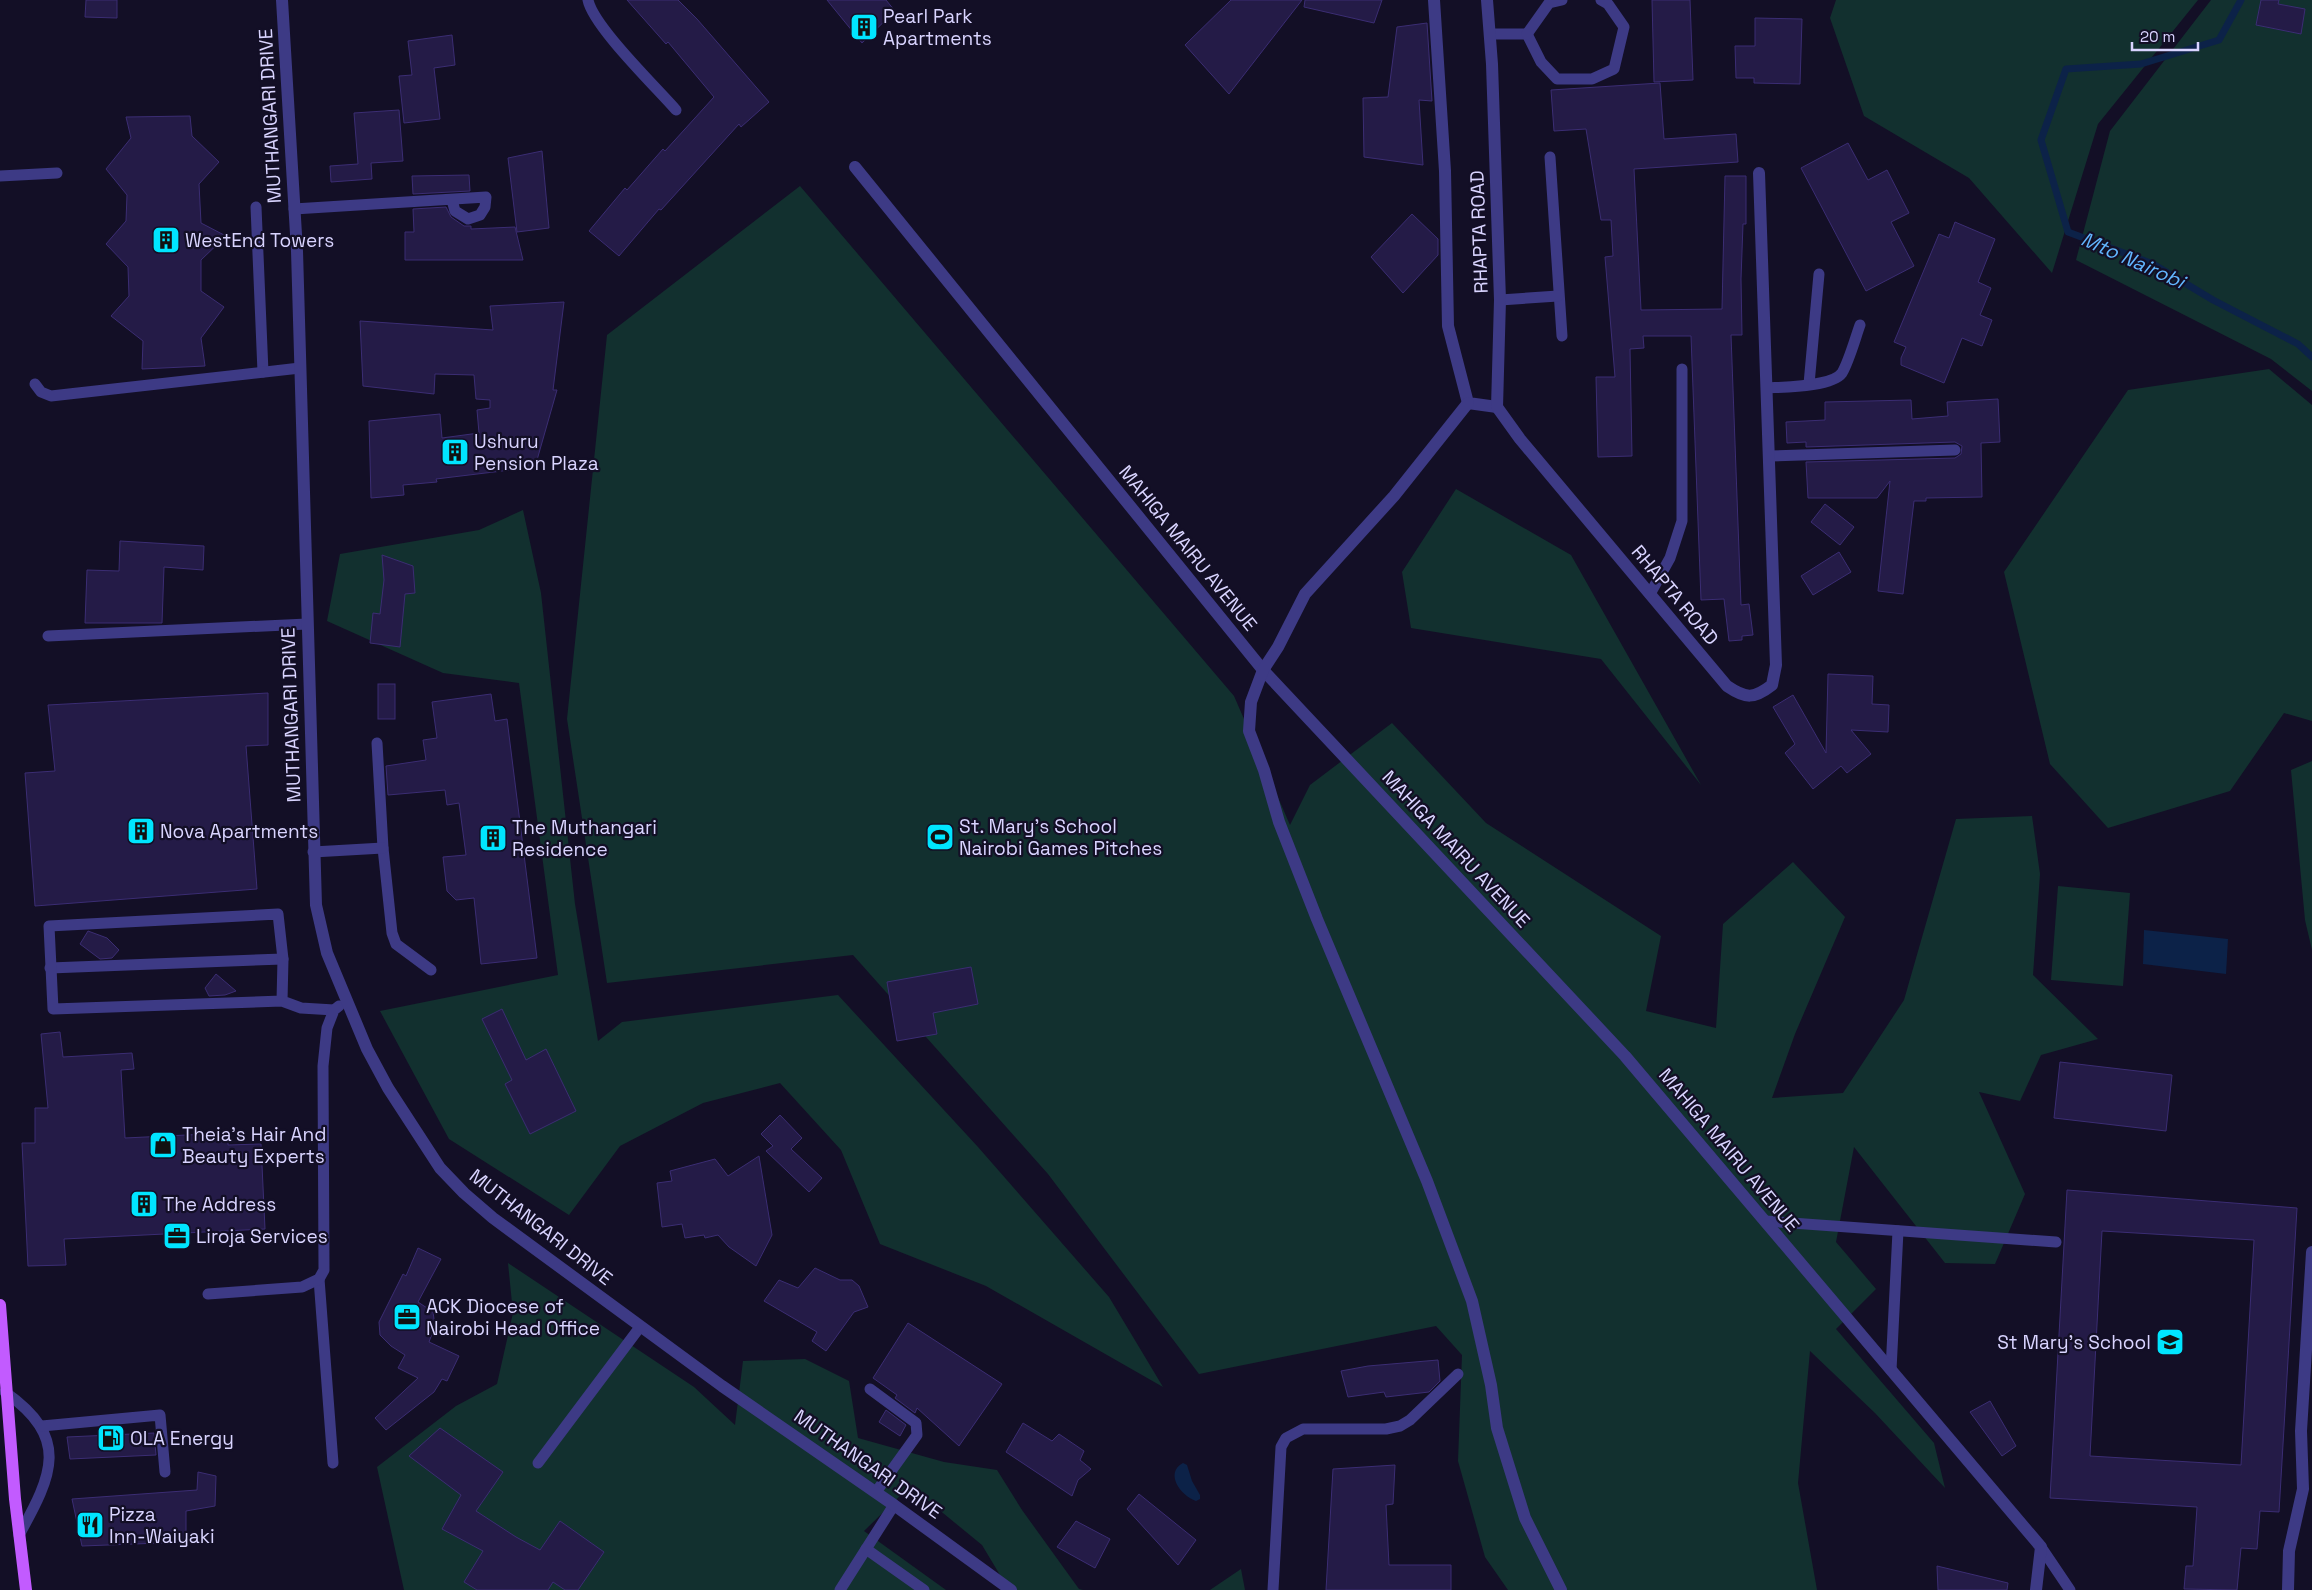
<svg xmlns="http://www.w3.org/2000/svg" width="2312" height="1590" viewBox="0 0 2312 1590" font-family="'Space Grotesk',sans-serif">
<rect width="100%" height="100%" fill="#130f26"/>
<!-- green -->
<g fill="#12302f">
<polygon points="1836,0 2198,0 2098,124 2052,273 1969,178 1864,116 1830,18"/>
<polygon points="2211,0 2312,0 2312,391 2271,359 2076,260 2110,131"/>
<polygon points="800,186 1234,696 1290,825 1310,785 1392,723 1486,823 1661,936 1646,1011 1716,1028 1723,924 1793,862 1845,917 1795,1034 1772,1098 1843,1093 1904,1000 1956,819 2032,816 2040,874 2033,975 2098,1039 2041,1055 2020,1101 1979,1092 2025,1194 1995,1264 1945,1263 1854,1147 1836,1242 1876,1289 1836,1329 1934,1443 1945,1488 1875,1413 1810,1351 1798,1483 1817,1590 1508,1590 1485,1557 1458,1461 1462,1355 1436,1326 1199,1374 1048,1174 853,955 607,983 567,719 607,335"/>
<polygon points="2269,369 2312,405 2312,721 2284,713 2230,791 2108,828 2050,764 2004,572 2128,390"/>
<polygon points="1456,489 1571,555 1701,785 1601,659 1411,628 1402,572"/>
<polygon points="523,510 541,593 575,904 598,1041 622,1022 838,995 978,1147 1109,1297 1163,1387 986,1286 880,1244 841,1150 780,1083 703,1103 620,1146 569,1215 449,1139 380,1011 558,975 519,683 443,673 327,621 340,554 479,530"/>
<polygon points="2312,761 2312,950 2305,920 2291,770"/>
<polygon points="2058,886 2130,893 2123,986 2051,980"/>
<polygon points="508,1263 694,1387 735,1425 743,1361 805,1359 849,1381 858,1438 944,1462 997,1470 1022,1510 1079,1589 1083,1590 1009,1590 982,1545 910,1486 864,1531 946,1590 404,1590 377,1467 456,1406 497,1384 513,1313"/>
<polygon points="1241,1569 1245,1590 1210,1590"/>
</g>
<!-- water -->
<g fill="#0c2248">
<polygon points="2144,930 2228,939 2226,974 2143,964"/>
<path d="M1183,1463L1187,1465L1192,1481L1200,1495V1499L1196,1501C1181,1496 1164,1473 1183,1463Z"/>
</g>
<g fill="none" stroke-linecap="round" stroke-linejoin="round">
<!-- stream -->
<polyline stroke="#0c2248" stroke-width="7" points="2241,0 2219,40 2141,64 2066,69 2041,140 2068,232 2153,264 2213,300 2298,344 2312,357"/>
</g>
<!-- building -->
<g fill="#241b47" stroke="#3b2d73" fill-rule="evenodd">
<polygon points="86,0 117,0 117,18 85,17"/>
<polygon points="627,0 678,0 697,19 769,102 741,127 739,124 661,210 659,209 619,256 589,231 625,188 627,190 663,149 665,151 714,97 668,42 666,44"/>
<polygon points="827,0 886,0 895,11 862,43"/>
<polygon points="1231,0 1302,0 1229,94 1185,45"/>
<polygon points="1305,0 1382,0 1374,23 1304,7"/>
<polygon points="1652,0 1690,0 1693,80 1654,82"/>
<polygon points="2261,0 2279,0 2278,4 2305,9 2301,34 2256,25"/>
<polygon points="1755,18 1802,19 1800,84 1754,83 1754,78 1736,78 1735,46 1755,46"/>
<polygon points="1427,23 1432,101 1419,100 1423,165 1364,157 1363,98 1388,97 1397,27"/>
<polygon points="452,35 455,65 434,68 440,119 404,123 399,76 412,75 408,41"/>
<polygon points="1660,83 1664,139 1736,134 1738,162 1634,169 1641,310 1722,309 1725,176 1746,176 1746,224 1743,224 1741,279 1742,335 1731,335 1741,605 1749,604 1753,635 1742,636 1742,640 1729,641 1724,599 1701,600 1691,336 1643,336 1644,348 1630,349 1632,456 1598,457 1596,377 1615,377 1605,257 1613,256 1611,220 1601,220 1586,129 1554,131 1551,90"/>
<polygon points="399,110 403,161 371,163 372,179 331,182 330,166 358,164 354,113"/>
<polygon points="190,116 192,136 219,162 199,184 201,223 226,236 201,260 201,291 224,307 201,338 205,366 142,369 143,341 111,316 129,296 128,267 106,244 126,221 127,195 106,169 131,138 126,117"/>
<polygon points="1848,143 1868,180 1887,170 1909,213 1891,222 1914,266 1866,291 1801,168"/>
<polygon points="542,151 549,228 517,232 508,158"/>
<polygon points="469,175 470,191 413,194 412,176"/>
<polygon points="446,207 451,217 464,226 471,226 471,229 515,227 523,260 405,260 405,232 414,232 413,209"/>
<polygon points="1412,214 1438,239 1438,255 1403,293 1371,257"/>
<polygon points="1955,222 1995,239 1978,282 1991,288 1980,315 1992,320 1982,346 1962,338 1944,383 1901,365 1901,358 1906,347 1894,342 1939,234 1949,238"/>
<polygon points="564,302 553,390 557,390 535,467 436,479 437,482 403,485 404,495 371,498 369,421 440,414 442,438 479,433 477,410 490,408 490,400 476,399 474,375 435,374 434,394 363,386 360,321 493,330 490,306"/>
<polygon points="1998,399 2000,442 1981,443 1982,497 1926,498 1926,501 1914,501 1903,594 1878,591 1890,481 1877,498 1808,498 1806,462 1955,458 1961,454 1962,446 1955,442 1806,447 1806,442 1787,443 1786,422 1825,420 1825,402 1911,400 1912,419 1948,416 1947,402"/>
<polygon points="1825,504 1854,527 1840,545 1811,522"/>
<polygon points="120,541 204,546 203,570 164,567 162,623 85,623 87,570 119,571"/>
<polygon points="1839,552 1851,572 1813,595 1801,576"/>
<polygon points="382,555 413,566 415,593 405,594 400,647 370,643 373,613 380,614 384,580"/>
<polygon points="1828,674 1873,676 1872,704 1889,705 1888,732 1851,730 1871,754 1847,773 1841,766 1813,789 1785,753 1795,744 1773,707 1793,695 1826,753"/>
<rect x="378" y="684" width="17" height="35"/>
<polygon points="268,693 268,745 246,746 257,889 35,906 25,773 55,771 48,705"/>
<polygon points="491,694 495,721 507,719 537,958 481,964 474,898 456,900 447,891 443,857 466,855 459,803 447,805 445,790 388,795 386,766 426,760 423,740 437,738 432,702"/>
<polygon points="88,931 107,938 119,950 112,958 100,959 80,944"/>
<polygon points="971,967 978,1004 933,1013 937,1034 897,1041 887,982"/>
<polygon points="216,974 236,991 225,995 209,996 205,988"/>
<polygon points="502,1009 526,1060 546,1049 576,1111 530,1134 505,1084 512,1080 482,1019"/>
<polygon points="60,1032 63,1057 132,1053 134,1069 121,1070 125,1138 228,1133 228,1145 261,1144 265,1229 64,1239 66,1265 28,1266 22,1143 35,1143 35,1108 48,1108 41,1034"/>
<polygon points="2060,1062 2172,1075 2166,1131 2054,1118"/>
<polygon points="780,1115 802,1138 791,1149 822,1178 809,1192 766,1151 773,1146 761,1134"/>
<polygon points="759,1156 772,1235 756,1266 729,1247 718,1235 705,1238 704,1235 685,1238 682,1224 662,1227 657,1183 672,1181 670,1171 715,1159 728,1176"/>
<path d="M2067,1190L2297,1208L2279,1512L2260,1511L2257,1549L2241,1548L2237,1590L2184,1589L2186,1566H2193L2197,1507L2050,1498ZM2102,1231L2254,1240L2241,1465L2090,1456Z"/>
<polygon points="418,1248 441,1259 418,1302 433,1312 435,1326 429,1342 459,1356 447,1381 442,1379 434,1392 386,1430 375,1418 418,1378 398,1368 405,1355 391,1346 380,1335 379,1322 403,1274 406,1276"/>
<polygon points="815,1268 840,1280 852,1280 859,1286 868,1307 854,1312 826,1351 812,1341 817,1332 764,1301 779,1280 798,1288"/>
<polygon points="908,1323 1002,1384 959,1446 917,1408 915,1413 895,1398 897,1395 873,1378"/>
<polygon points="1438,1360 1440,1381 1429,1392 1386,1397 1384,1392 1348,1397 1341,1371 1368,1366"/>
<polygon points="1990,1401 2016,1446 2002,1456 1970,1412"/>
<polygon points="886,1410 906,1425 900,1436 879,1422"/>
<polygon points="1023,1423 1052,1441 1059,1434 1084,1451 1080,1460 1091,1469 1078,1480 1072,1496 1006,1452"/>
<polygon points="440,1428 503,1472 476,1511 516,1537 540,1550 560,1521 604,1552 578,1590 565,1590 553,1582 548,1590 477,1590 464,1582 483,1551 442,1529 461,1495 409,1456"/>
<polygon points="154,1433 156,1455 70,1459 67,1437"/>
<polygon points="1395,1465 1393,1504 1386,1505 1389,1565 1451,1565 1451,1590 1326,1590 1333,1469"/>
<polygon points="198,1472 216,1476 215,1506 186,1511 186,1542 82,1546 72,1499 197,1490"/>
<polygon points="1139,1494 1196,1540 1178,1565 1127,1509"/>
<polygon points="1076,1521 1110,1539 1095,1568 1057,1547"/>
<polygon points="1937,1566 2008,1583 2007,1590 1938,1590"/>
</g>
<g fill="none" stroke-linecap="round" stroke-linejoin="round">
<!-- service -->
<g stroke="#3d3a85" stroke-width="11">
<path d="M588,0C593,26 656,87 676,110"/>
<polyline points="1490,34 1527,34 1541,62 1557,79 1592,79 1614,69 1624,27 1608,4 1601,0"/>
<polyline points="1527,34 1549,3 1562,0"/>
<polyline points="1550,157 1562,336"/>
<polyline points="0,176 57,173"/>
<polyline points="256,207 263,372"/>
<polyline points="294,209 486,197 485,207 480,215 468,219 455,211 452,200"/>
<polyline points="1500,300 1558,296"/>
<polyline points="35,384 41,392 51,396 300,368"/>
<polyline points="1809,384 1819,274"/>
<path d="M1767,388C1783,387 1832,387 1842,373C1849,361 1855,339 1860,325"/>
<polyline points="1769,456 1955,450"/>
<polyline points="1650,594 1670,558 1682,521 1682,369"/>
<polyline points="48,636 307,624"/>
<polyline points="377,743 383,848 392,933 396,944 431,970"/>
<polyline points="313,852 383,848"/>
<polyline points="50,968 283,959"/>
<polyline points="282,1001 53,1009 49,926 278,914 283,959 282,1001 301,1008 334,1010"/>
<polyline points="1765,1221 2056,1242"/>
<polyline points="319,1279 333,1463"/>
<polyline points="208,1294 302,1287 319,1279 324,1270 323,1066 327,1028 334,1010 339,1006"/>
<polyline points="1891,1370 1898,1231"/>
<polyline points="870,1389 916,1423 917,1435 876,1492"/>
<path d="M5,1392C70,1438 53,1474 19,1535"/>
<polyline points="42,1426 160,1415 165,1472"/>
<polyline points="538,1463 640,1327"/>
<polyline points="2041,1547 2070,1590"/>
<polyline points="866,1549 924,1590"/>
<polyline points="840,1590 894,1505"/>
<polyline points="1273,1590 1281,1447 1286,1438 1303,1429 1386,1429 1400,1426 1410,1420 1458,1374"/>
</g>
<!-- minor -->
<g stroke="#3d3a85" stroke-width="12">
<polyline points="282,0 297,251 316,905 327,953 367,1049 388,1088 440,1168 464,1193 493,1218 722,1386 894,1505 1011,1590"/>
<polyline points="1434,0 1445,171 1448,326 1468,403 1497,407"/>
<path d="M1487,0L1492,64L1500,300L1497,407L1520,439L1727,686C1746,699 1754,699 1772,685L1776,665L1759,173"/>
<polyline points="855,167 1263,670 1625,1056 2041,1547 2036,1590"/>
<polyline points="1468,403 1394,496 1305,594 1278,647 1263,670 1251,702 1249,731 1264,770 1279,822 1317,919 1427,1181 1472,1301 1491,1385 1497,1428 1525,1518 1561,1590"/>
<polyline points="2288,1590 2289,1551 2303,1489 2301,1431 2312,1252"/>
</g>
<!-- primary -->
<polyline stroke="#c25bff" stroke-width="12" points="0,1305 15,1499 26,1590"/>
</g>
<!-- icons -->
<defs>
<symbol id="building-square" viewBox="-11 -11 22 22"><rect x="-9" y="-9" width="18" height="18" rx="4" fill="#00e5ff" stroke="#130f26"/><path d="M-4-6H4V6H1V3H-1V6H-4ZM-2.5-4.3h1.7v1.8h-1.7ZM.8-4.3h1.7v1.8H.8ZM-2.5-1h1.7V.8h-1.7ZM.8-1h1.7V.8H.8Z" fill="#111"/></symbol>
<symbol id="stadium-square" viewBox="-11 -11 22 22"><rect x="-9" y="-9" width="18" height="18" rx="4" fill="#00e5ff" stroke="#130f26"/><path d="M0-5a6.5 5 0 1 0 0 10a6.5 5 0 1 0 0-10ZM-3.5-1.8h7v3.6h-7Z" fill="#111"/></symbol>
<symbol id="shop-square" viewBox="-11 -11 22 22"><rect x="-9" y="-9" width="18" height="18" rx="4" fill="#00e5ff" stroke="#130f26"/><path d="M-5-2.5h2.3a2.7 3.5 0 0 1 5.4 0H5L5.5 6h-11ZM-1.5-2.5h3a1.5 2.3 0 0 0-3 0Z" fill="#111"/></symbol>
<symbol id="office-square" viewBox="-11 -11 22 22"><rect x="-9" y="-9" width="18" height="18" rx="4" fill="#00e5ff" stroke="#130f26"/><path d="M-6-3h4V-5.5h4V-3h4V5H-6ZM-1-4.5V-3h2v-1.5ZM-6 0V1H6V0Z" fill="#111"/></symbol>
<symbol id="school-square" viewBox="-11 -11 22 22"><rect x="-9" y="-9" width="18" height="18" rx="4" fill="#00e5ff" stroke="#130f26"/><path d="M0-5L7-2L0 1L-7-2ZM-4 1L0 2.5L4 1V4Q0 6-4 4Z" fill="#111"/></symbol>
<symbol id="fuel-square" viewBox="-11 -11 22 22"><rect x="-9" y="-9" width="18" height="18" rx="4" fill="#00e5ff" stroke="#130f26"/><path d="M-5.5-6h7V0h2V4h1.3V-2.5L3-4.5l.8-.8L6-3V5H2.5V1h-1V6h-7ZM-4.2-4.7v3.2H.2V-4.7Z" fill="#111"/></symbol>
<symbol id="restaurant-square" viewBox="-11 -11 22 22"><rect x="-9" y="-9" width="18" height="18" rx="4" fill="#00e5ff" stroke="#130f26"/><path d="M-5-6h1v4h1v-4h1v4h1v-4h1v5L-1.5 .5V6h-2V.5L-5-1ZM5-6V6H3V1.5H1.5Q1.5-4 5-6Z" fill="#111"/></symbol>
</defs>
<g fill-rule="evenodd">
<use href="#building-square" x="848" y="11" width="32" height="32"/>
<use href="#building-square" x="150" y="224" width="32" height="32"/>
<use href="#building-square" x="439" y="436" width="32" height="32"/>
<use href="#building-square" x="125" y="815" width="32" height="32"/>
<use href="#stadium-square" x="924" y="821" width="32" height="32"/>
<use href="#building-square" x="477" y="822" width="32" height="32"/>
<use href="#shop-square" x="147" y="1129" width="32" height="32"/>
<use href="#building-square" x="128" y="1188" width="32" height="32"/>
<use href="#office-square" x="161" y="1220" width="32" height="32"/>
<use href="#office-square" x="391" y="1301" width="32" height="32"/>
<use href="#school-square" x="2154" y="1326" width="32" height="32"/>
<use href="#fuel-square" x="95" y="1422" width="32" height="32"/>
<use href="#restaurant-square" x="74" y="1509" width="32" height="32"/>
</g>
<g text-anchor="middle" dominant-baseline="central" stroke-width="4.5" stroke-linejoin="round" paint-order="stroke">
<!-- poi labels -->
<g font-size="19" fill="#d9d4ff" stroke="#130f26" text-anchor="start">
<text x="883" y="16">Pearl Park<tspan x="883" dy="22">Apartments</tspan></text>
<text x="185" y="240">WestEnd Towers</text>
<text x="474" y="441">Ushuru<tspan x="474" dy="22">Pension Plaza</tspan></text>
<text x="959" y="826">St. Mary's School<tspan x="959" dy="22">Nairobi Games Pitches</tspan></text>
<text x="512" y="827">The Muthangari<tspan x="512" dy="22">Residence</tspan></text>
<text x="160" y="831">Nova Apartments</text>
<text x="182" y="1134">Theia's Hair And<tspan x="182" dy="22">Beauty Experts</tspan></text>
<text x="163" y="1204">The Address</text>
<text x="196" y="1236">Liroja Services</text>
<text x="426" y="1306">ACK Diocese of<tspan x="426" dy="22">Nairobi Head Office</tspan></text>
<text x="2151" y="1342" text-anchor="end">St Mary's School</text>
<text x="130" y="1438">OLA Energy</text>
<text x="109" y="1514">Pizza<tspan x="109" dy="22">Inn-Waiyaki</tspan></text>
</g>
<!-- street labels -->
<g font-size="19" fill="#d9d4ff" stroke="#130f26">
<text transform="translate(270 116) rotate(-93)">MUTHANGARI DRIVE</text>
<text transform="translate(1479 232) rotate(-92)">RHAPTA ROAD</text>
<text transform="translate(1188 548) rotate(51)">MAHIGA MAIRU AVENUE</text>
<text transform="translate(1675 595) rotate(50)">RHAPTA ROAD</text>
<text transform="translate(291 715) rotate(-92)">MUTHANGARI DRIVE</text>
<text transform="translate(1456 849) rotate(47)">MAHIGA MAIRU AVENUE</text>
<text transform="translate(1729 1150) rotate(50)">MAHIGA MAIRU AVENUE</text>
<text transform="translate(541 1227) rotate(38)">MUTHANGARI DRIVE</text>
<text transform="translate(868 1464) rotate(35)">MUTHANGARI DRIVE</text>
</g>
<!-- water labels -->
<g font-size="20" font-style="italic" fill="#62b6ff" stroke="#130f26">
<text transform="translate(2133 260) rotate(24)">Mto Nairobi</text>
</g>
</g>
<!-- scale -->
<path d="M2132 42v8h66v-8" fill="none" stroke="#d9d4ff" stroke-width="2.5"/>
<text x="2140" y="42" font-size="15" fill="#d9d4ff" stroke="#130f26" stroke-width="4" paint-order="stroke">20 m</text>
</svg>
